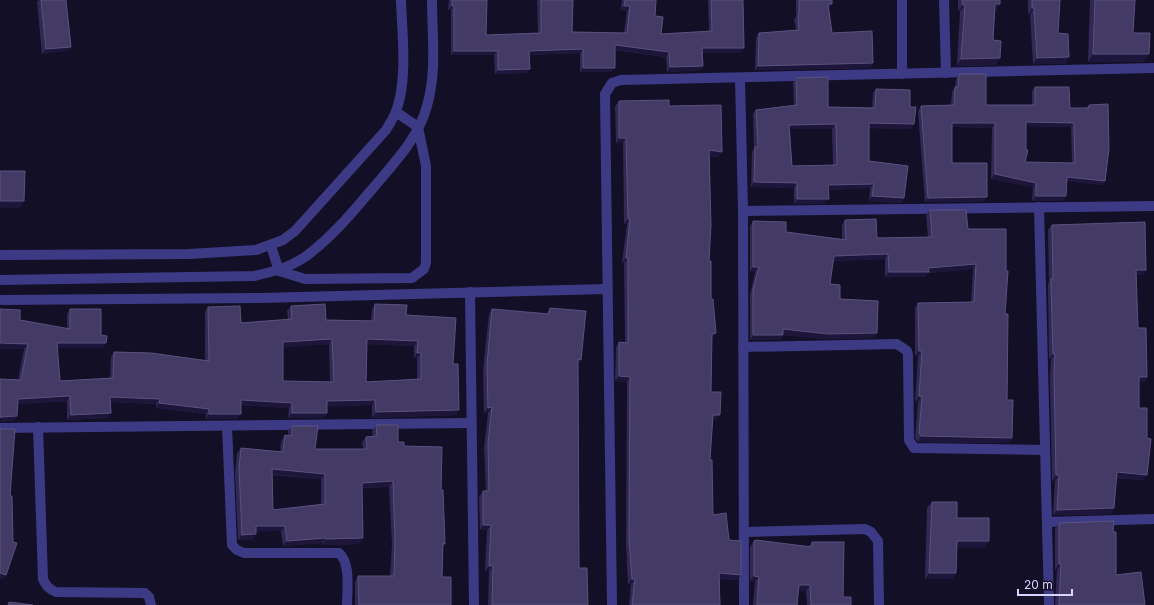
<svg xmlns="http://www.w3.org/2000/svg" width="1154" height="605" viewBox="0 0 1154 605" font-family="Inter,sans-serif">
<rect width="100%" height="100%" fill="#130f26"/>
<g fill="none" stroke-linecap="round" stroke-linejoin="round">
<!-- minor -->
<g stroke="#3d3a85" stroke-width="10">
<polyline points="902,0 902,74"/>
<polyline points="944,0 946,73"/>
<polyline points="740,78 743,211 744,605"/>
<polyline points="1039,207 1049,605"/>
<polyline points="743,211 1154,206"/>
<polyline points="271,246 279,271"/>
<path d="M0,255L189,254L256,250L283,240L295,231L386,130C389,124 394,118 396,111C408,81 402,32 401,0"/>
<polyline points="279,271 305,279 412,278 424,269 426,263 426,166 418,127 396,112"/>
<path d="M0,280L254,276C272,272 289,268 305,257C331,238 352,213 373,188C394,163 418,139 427,106C437,72 432,34 432,0"/>
<polyline points="470,292 474,605"/>
<polyline points="0,300 261,298 607,289"/>
<polyline points="743,347 897,344 907,351 908,355 909,440 914,448 1044,450"/>
<path d="M227,426L232,545L237,550L244,553H339C351,563 347,590 347,605"/>
<path d="M38,427L43,579C46,586 49,589 56,592L145,593L149,597L151,605"/>
<polyline points="0,428 471,423"/>
<polyline points="1047,522 1154,519"/>
<polyline points="744,532 865,529 871,532 878,541 879,605"/>
<polyline points="612,605 605,94 612,83 621,80 1154,68"/>
</g>
</g>
<!-- wall -->
<g fill="#312854" fill-rule="evenodd">
<polygon points="39,0 66,0 71,47 67,51 42,54 37,2"/>
<polygon points="449,0 487,0 486,35 538,33 537,0 573,0 572,32 624,33 627,11 621,10 622,0 656,0 655,16 661,34 709,31 708,0 743,0 740,53 702,53 700,70 667,72 666,57 615,50 612,72 580,72 580,53 530,55 530,69 527,73 495,74 494,55 451,55 451,10 448,10"/>
<polygon points="796,0 832,0 829,9 832,33 873,63 870,68 755,70 756,38 759,33 796,30 794,19 796,17"/>
<polygon points="958,0 1000,0 1000,4 996,11 995,11 993,40 1000,58 995,65 957,66 960,11 958,11"/>
<polygon points="1028,0 1060,0 1058,33 1065,64 1033,64 1030,15 1028,15"/>
<polygon points="1090,0 1135,0 1133,33 1149,54 1143,62 1088,62"/>
<path d="M959,74L986,105H1032V91L1035,87L1070,108H1086L1089,105L1105,181L1102,185L1067,181L1066,196L1063,201H1032L1033,187L991,179L992,128L952,127V163L983,202H925L918,111L921,106L951,105L952,92L955,87L956,79ZM1026,126L1071,127L1072,163L1025,162Z"/>
<path d="M796,78L828,107L872,108L873,93L876,89L910,107L914,124L911,129L869,128V161L904,198L901,203L869,201L870,188L828,190L825,204H794V188L751,187L752,152L754,148L753,114L756,110L794,106L793,83ZM790,129H832L833,165L792,166Z"/>
<polygon points="619,101 669,106 718,157 710,156 709,261 712,338 711,392 716,420 713,420 710,460 713,515 729,540 737,580 720,579 720,605 629,605 631,584 628,584 626,544 627,382 615,381 616,347 619,342 625,343 624,263 622,263 627,224 624,224 623,143 616,143 615,106"/>
<polygon points="930,210 968,229 1005,314 1008,443 918,442 915,438 918,402 915,402 918,356 915,356 915,308 918,303 971,302 973,269 928,273 925,277 885,277 885,259 833,261 830,284 840,299 877,333 873,338 825,339 783,335 780,340 750,340 750,295 755,272 750,272 750,226 753,221 786,232 842,239 842,225 845,220 877,238 928,237 926,215"/>
<polygon points="1052,225 1146,270 1143,275 1136,275 1138,328 1147,377 1144,382 1139,382 1139,408 1147,475 1143,480 1116,478 1114,508 1111,514 1053,515 1055,481 1052,481 1050,379 1051,359 1049,359 1048,290 1048,284 1049,282 1048,230"/>
<path d="M375,304L406,315L453,364L456,415L372,418V405L327,406V413L324,418H288L289,408L241,405V414L237,419H205L206,414L156,408V404L111,402V413L107,418L67,420V401L18,404L17,416L13,421L18,380L24,349H0V309L20,320L67,329V314L70,309L101,335L106,343L102,348H57L60,381L110,378L111,357L114,352L205,360V312L208,307L241,323L288,319L287,311L291,306L326,320L371,321L372,309ZM329,344L330,382L283,381V347ZM367,344L414,346V358H417V380L366,382Z"/>
<polygon points="550,308 581,360 578,364 579,568 588,605 488,605 489,571 485,571 487,530 480,530 479,497 483,491 486,491 484,448 488,413 484,413 483,370 489,314 492,309 546,314"/>
<path d="M376,425L404,446L441,490L445,544L443,546L442,577L451,605H355V582L358,576H390L392,544L389,487L362,488L359,544L322,545V543L283,546L281,531H256V534L252,540H238L235,473L237,453L241,448L280,452L281,441L285,435L288,436V431L292,426L315,449H363L362,442L366,437L373,436L372,431ZM272,475L321,479V504L273,510Z"/>
<polygon points="932,502 957,518 989,541 985,548 957,547 956,573 952,579 925,579 927,508"/>
<polygon points="1059,523 1113,532 1116,575 1145,605 1055,605 1057,570 1055,570 1055,528"/>
<polygon points="754,541 808,547 812,542 843,597 851,605 807,605 806,591 798,590 797,605 753,605 755,582 750,581 750,547"/>
</g>
<!-- shaded-wall -->
<g fill="#1d163a">
<polygon points="828,4 832,4 829,9"/>
<polygon points="995,4 1000,4 996,11 991,11"/>
<polygon points="963,5 965,5 960,11 958,11"/>
<polygon points="452,6 454,6 451,10 448,10"/>
<polygon points="624,6 630,6 627,11 621,10"/>
<polygon points="1032,8 1034,8 1030,15 1028,15"/>
<polygon points="615,45 669,52 666,57 612,49"/>
<polygon points="71,47 67,51 42,54 46,49"/>
<polygon points="702,48 744,48 740,53 698,53"/>
<polygon points="583,49 580,53 526,55 529,51"/>
<polygon points="454,51 498,51 494,55 451,55"/>
<polygon points="1093,54 1149,54 1143,62 1088,62"/>
<polygon points="1069,57 1065,64 1033,64 1037,58"/>
<polygon points="1000,58 995,65 957,66 961,59"/>
<polygon points="873,63 870,68 755,70 758,66"/>
<polygon points="703,66 700,70 667,72 670,67"/>
<polygon points="583,68 615,68 612,72 580,72"/>
<polygon points="530,69 527,73 495,74 498,70"/>
<polygon points="1026,122 1074,123 1071,127 1023,126"/>
<polygon points="869,123 914,124 911,129 866,128"/>
<polygon points="952,123 995,123 992,128 948,127"/>
<polygon points="836,124 832,129 786,129 789,125"/>
<polygon points="619,138 626,138 623,143 616,143"/>
<polygon points="709,150 722,152 718,157 706,155"/>
<polygon points="995,174 1036,183 1033,187 991,179"/>
<polygon points="1067,177 1105,181 1102,185 1064,181"/>
<polygon points="754,182 797,183 794,188 751,187"/>
<polygon points="874,184 870,188 825,190 828,185"/>
<polygon points="872,196 904,198 901,203 869,201"/>
<polygon points="1036,196 1066,196 1063,201 1032,201"/>
<polygon points="987,197 983,202 925,202 928,198"/>
<polygon points="797,199 829,199 825,204 794,204"/>
<polygon points="0,201 24,201 20,208 0,208"/>
<polygon points="628,219 630,219 627,224 624,224"/>
<polygon points="888,254 885,259 830,261 834,256"/>
<polygon points="626,258 628,258 624,263 622,263"/>
<polygon points="976,264 973,269 928,273 925,277 885,277 889,272 928,268"/>
<polygon points="753,267 759,267 755,272 750,272"/>
<polygon points="1136,270 1146,270 1143,275 1132,275"/>
<polygon points="783,329 877,333 873,338 825,339 783,335 780,340 750,340 753,335"/>
<polygon points="716,333 712,338 712,334"/>
<polygon points="332,339 329,344 280,348 283,342"/>
<polygon points="367,339 418,341 414,346 364,344"/>
<polygon points="0,343 28,344 24,349 0,349"/>
<polygon points="57,343 106,343 102,348 53,348"/>
<polygon points="919,351 922,351 918,356 915,356"/>
<polygon points="417,353 421,353 417,358 414,358"/>
<polygon points="1053,354 1055,354 1051,359 1049,359"/>
<polygon points="578,359 581,360 577,365"/>
<polygon points="619,376 630,377 627,382 615,381"/>
<polygon points="1139,377 1147,377 1144,382 1135,382"/>
<polygon points="70,396 67,401 15,404 18,399"/>
<polygon points="919,396 922,397 918,402 915,402"/>
<polygon points="110,397 160,399 156,404 107,402"/>
<polygon points="241,400 292,403 289,408 237,405"/>
<polygon points="375,400 372,405 324,407 327,401"/>
<polygon points="159,403 209,409 206,414 156,408"/>
<polygon points="492,407 488,413 484,413 488,408"/>
<polygon points="459,410 456,415 372,418 376,412"/>
<polygon points="111,413 107,418 67,420 71,415"/>
<polygon points="292,413 327,413 324,418 288,418"/>
<polygon points="209,414 241,414 237,419 205,419"/>
<polygon points="713,415 720,415 716,420 709,420"/>
<polygon points="17,416 13,421 0,422 1,417"/>
<polygon points="921,436 1012,438 1008,443 918,442"/>
<polygon points="272,469 325,474 321,479 269,474"/>
<polygon points="1117,472 1147,475 1143,480 1113,477"/>
<polygon points="1056,475 1059,475 1055,481 1052,481"/>
<polygon points="393,481 389,487 358,488 362,483"/>
<polygon points="1114,508 1111,514 1053,515 1057,510"/>
<polygon points="483,525 491,525 487,530 480,530"/>
<polygon points="256,526 285,526 281,531 252,532"/>
<polygon points="256,534 252,540 238,540 242,535"/>
<polygon points="326,538 322,543 283,546 287,541"/>
<polygon points="363,538 359,544 322,545 326,539"/>
<polygon points="957,541 989,541 985,548 952,547"/>
<polygon points="1059,564 1061,564 1057,570 1055,570"/>
<polygon points="489,566 493,566 489,571 485,571"/>
<polygon points="0,573 6,575 3,580 0,579"/>
<polygon points="719,573 741,575 737,580 716,578"/>
<polygon points="929,573 956,573 952,579 925,579"/>
<polygon points="754,576 759,577 755,582 750,581"/>
<polygon points="632,579 635,579 631,584 628,584"/>
<polygon points="799,585 810,585 806,591 795,590"/>
</g>
<!-- building -->
<g fill="#433a66" stroke="#5a527e" fill-rule="evenodd">
<polygon points="41,0 66,0 71,47 46,49"/>
<polygon points="452,0 487,0 486,35 541,33 541,0 573,0 572,32 627,33 630,6 624,6 625,0 656,0 655,16 663,17 661,34 712,31 711,0 743,0 744,48 702,48 703,66 670,67 669,52 615,45 615,68 583,68 583,49 529,51 530,69 498,70 498,51 454,51 454,6 452,6"/>
<polygon points="799,0 832,0 832,4 828,4 832,33 872,31 873,63 758,66 759,33 799,30 798,15 799,14"/>
<polygon points="962,0 1000,0 1000,4 995,4 993,40 1001,41 1000,58 961,59 965,5 963,5"/>
<polygon points="1032,0 1060,0 1058,33 1068,34 1069,57 1037,58 1034,8 1032,8"/>
<polygon points="1095,0 1135,0 1133,33 1150,33 1149,54 1093,54"/>
<path d="M959,74H986V105H1035V87H1069L1070,108H1089V105L1108,104L1109,149L1105,181L1067,177L1066,196H1036V183L995,174V123H952V163H987V197L928,198L921,106L954,105L955,87H958ZM1026,122L1074,123L1075,163L1025,162L1028,150H1026Z"/>
<path d="M828,77V107L875,108L876,89L910,90V107H916L914,124L869,123V161L908,166L904,198L872,196L874,184L828,185L829,199H797V183L754,182L755,147H758L756,110L797,105L796,78ZM836,124L837,165L792,166L789,125Z"/>
<polygon points="669,100 669,106 721,105 722,152 709,150 711,225 709,261 711,261 711,299 713,299 716,333 712,334 711,392 721,392 720,415 713,415 710,460 712,460 713,515 726,513 729,540 741,541 741,575 719,573 720,605 632,605 635,579 632,579 629,539 630,377 619,376 619,342 628,343 628,258 626,258 630,219 628,219 626,138 619,138 619,101"/>
<polygon points="0,171 25,171 24,201 0,201"/>
<polygon points="930,210 966,210 968,229 1006,229 1006,271 1008,271 1005,314 1008,314 1007,400 1013,400 1012,438 921,436 919,433 922,397 919,396 922,351 919,351 918,303 974,302 976,264 928,268 929,272 889,272 888,254 834,256 830,284 840,285 840,299 878,301 877,333 828,334 783,329 783,335 753,335 753,290 759,267 753,267 753,221 786,222 786,232 846,240 845,220 876,219 877,238 932,237"/>
<polygon points="1145,222 1146,270 1136,270 1138,328 1146,328 1147,377 1139,377 1139,408 1147,408 1147,438 1151,439 1147,475 1117,472 1114,508 1057,510 1059,475 1056,475 1054,374 1055,354 1053,354 1051,285 1051,279 1053,279 1052,225"/>
<path d="M325,304L326,320L374,321L375,304L407,305L406,315L456,318L453,364H458L459,410L376,412L375,400L327,401V413H292V403L241,400V414H209V409L159,403L160,399L110,397L111,413L71,415L70,396L18,399L17,416L1,417L0,418V379L21,380L28,344L0,343V309L20,310V320L70,329V309H101V335L107,336L106,343H57L60,381L113,378L114,352L151,353L209,361L208,307L240,306L241,323L292,319L291,306ZM332,339L334,382L283,381V342ZM367,339L418,341L417,353H421V379L366,382Z"/>
<polygon points="550,308 586,311 581,360 578,359 579,568 587,568 588,605 492,605 493,566 489,566 491,525 483,525 483,491 489,491 488,443 492,407 488,408 487,365 492,309 549,314"/>
<path d="M376,425H398V442H404V446L442,447L441,490H443L445,544L443,543L442,577H451V605H359L358,576H394L395,539L393,481L362,483L363,538L326,539V538L287,541L285,526H256V534L242,535L239,468L241,448L283,452L285,435L292,436V426H318L315,449H367L366,437L377,436ZM272,469L325,474V504L273,510Z"/>
<polygon points="0,427 1,429 15,429 10,496 12,496 13,542 17,543 6,575 0,573"/>
<polygon points="932,502 957,502 957,518 989,518 989,541 957,541 956,573 929,573"/>
<polygon points="1114,521 1113,532 1116,532 1116,575 1141,572 1145,605 1059,605 1061,564 1059,564 1059,523"/>
<polygon points="756,540 812,547 812,542 844,542 843,597 851,597 851,605 811,605 810,585 799,585 797,605 757,605 759,577 754,576 754,541"/>
<polygon points="9,602 33,605 8,605"/>
</g>
<!-- scale -->
<path d="M1018 589v6h54v-6" fill="none" stroke="#d9d4ff" stroke-width="2"/>
<text x="1024" y="589" font-size="12" fill="#d9d4ff" stroke="#130f26" stroke-width="3" paint-order="stroke">20 m</text>
</svg>
